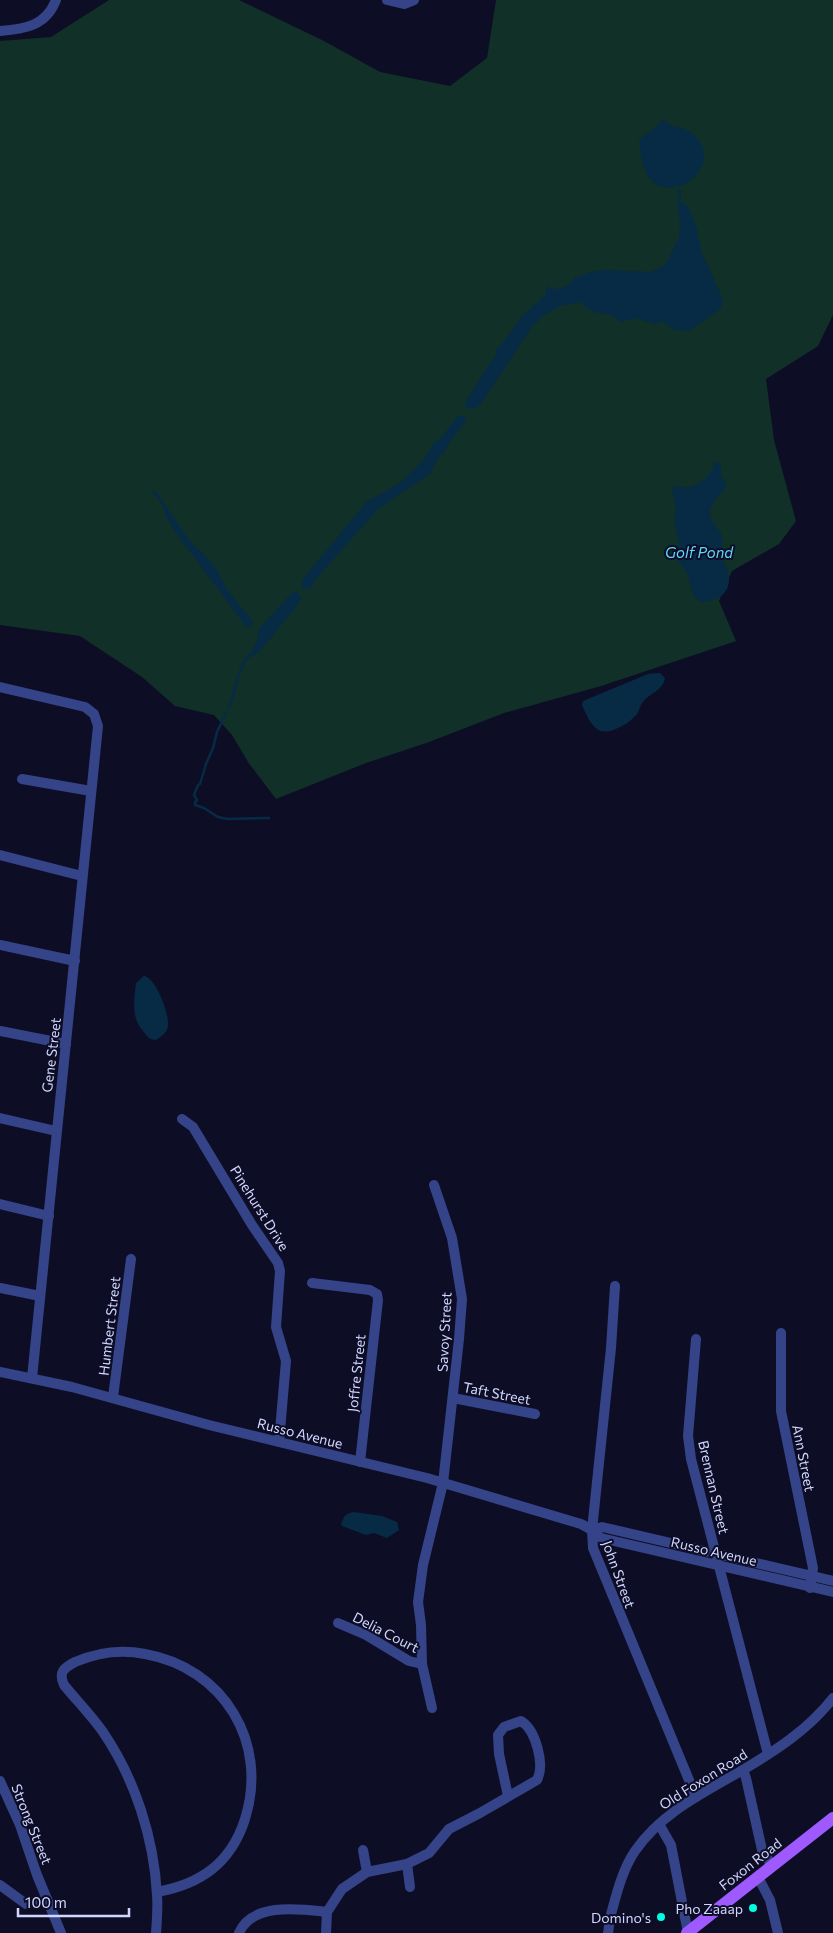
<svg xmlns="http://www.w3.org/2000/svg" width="833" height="1933" viewBox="0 0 833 1933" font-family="Commissioner,sans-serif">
<rect width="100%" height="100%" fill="#0d0e26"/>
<!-- green -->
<polygon fill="#103028" points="109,0 239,0 324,41 380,72 450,86 487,58 496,0 833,0 833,315 818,346 766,379 774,440 796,521 779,544 732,571 719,601 736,641 601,686 504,713 429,742 366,763 276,799 248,762 232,735 214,715 175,706 142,677 80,636 0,625 0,41 51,37"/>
<!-- water -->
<g fill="#072b45">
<path d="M662,119C666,121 667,124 671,125C679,128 687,128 693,134C727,165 674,205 651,180C643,172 641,154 639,143L640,139L657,126Z"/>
<path d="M677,203H683L689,208L697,229L702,253L721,295L723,302L720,309L689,331L674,330L663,321L656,324L635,318L621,322C613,313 606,316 595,312C588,309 584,306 579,301L575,304L562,305L543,316L532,327L481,404L473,409L465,407L467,399L489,364L495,357L497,348L504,341L522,316L545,296L547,286L556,290L570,284L576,276H580L590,272L605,270L651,272L661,267L668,260L679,237L680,223Z"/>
<polygon points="461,415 464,416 466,421 450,442 444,453 440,455 430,474 378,509 317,578 310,589 302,588 302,580 366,502 400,483 423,461 433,444 440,439 457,417"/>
<path d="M718,462L721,465V476L727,485C722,493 712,501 710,511C709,521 719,528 722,536C724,543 720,549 721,555C723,562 729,570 729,578C730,593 717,602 701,602C689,596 692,582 686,572C683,567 679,563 677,558L679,542L674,522L676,510L672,489L675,486C679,486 683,488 687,487C700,485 711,477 714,464Z"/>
<polygon points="151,490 156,491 184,533 195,547 202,552 216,568 228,591 252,620 253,623 250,627 247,627 244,624 176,533 165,515 163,506"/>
<polygon points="296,591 301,596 299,603 261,650 253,656 251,654 257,640 259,629 289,596"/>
<path d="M660,673L665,678C662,692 650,692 642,703C640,706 639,711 637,714C632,720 625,725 618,728C596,739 590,722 582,705L583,701L648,674Z"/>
<path d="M144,976C156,978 169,1013 168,1025C168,1032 162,1036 156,1040C149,1040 147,1036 143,1031C131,1018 134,1000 136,983Z"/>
<path d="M354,1512L382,1516L397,1522L399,1530L387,1538L374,1533L366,1535L342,1526L341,1524C344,1516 346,1513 354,1512Z"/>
</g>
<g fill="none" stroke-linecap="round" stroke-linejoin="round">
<!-- stream -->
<g stroke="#072b45" stroke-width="2.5">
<polyline points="679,190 680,203"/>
<path d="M229,707C237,690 236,668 251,654"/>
<polyline points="226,713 217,732 213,748 206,764 200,784 198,785 194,795 197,800 195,802 195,805 204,808 218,817 227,819 269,818"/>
</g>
<!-- minor -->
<g stroke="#354488" stroke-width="10">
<polyline points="387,0 404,4 414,0"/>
<path d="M0,31C25,29 46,26 56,0"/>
<polyline points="0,687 85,707 94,714 98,726 32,1378"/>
<polyline points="22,779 91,791"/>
<polyline points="0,855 82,876"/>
<polyline points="0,945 75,961"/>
<polyline points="0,1031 66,1044"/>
<polyline points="0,1118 56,1131"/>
<polyline points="182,1119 193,1127 252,1225 278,1263 280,1271 276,1327 286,1361 279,1442"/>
<polyline points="0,1204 49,1216"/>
<polyline points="312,1283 370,1290 377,1294 378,1300 360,1462"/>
<polyline points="615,1286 611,1348 592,1530 593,1548 696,1797"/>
<polyline points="0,1288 40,1296"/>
<polyline points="781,1333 781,1411 813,1568 810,1588"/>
<polyline points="696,1339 688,1436 691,1459 768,1754"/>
<polyline points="0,1372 72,1387 209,1425 427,1478 581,1524 592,1530 601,1538 833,1592"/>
<polyline points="113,1397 131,1259"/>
<polyline points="453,1398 535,1414"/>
<polyline points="592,1530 602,1527 833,1581"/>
<polyline points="338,1623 366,1635 409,1661 422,1664"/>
<polyline points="432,1708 422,1664 421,1625 418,1602 423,1565 443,1483 459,1339 462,1299 452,1238 434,1185"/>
<polyline points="743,1770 746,1778 762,1850 772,1866"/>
<polyline points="0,1781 20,1825 37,1875 61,1933"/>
<polyline points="659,1824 671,1845 688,1933"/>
<polyline points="363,1850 367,1872"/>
<polyline points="407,1864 410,1887"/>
<polyline points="758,1877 770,1900 778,1933"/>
<polyline points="0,1885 26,1904 47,1899"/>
<path d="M156,1933C157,1920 158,1907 157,1895C154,1838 135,1779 103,1732C91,1715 77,1701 64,1685C58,1672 64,1668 75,1662C98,1652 121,1649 145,1654C224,1668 269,1743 245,1819C231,1863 201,1884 157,1892"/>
<path d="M239,1933C252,1902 300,1909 327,1912"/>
<path d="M326,1933L327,1912L342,1889L367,1872L407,1864L429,1853L449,1829L480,1813L537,1780C545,1765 536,1730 521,1721L504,1727L498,1735L499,1754L508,1796"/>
<path d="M608,1933C609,1929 609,1923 610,1918C616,1896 622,1870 635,1851C661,1813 703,1793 741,1771C775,1751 808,1730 833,1698"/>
</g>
<!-- major -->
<polyline stroke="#9e59ff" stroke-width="12" points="687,1933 833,1818"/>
</g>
<!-- markers -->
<g fill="#00fde1" stroke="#0d0e26" stroke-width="2">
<circle cx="753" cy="1908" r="5"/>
<circle cx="661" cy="1917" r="5"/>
</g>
<g text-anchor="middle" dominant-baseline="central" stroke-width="4" stroke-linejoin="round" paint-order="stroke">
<!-- street labels -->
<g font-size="14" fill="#d2d6ff" stroke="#0d0e26">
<text transform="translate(51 1055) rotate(-83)">Gene Street</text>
<text transform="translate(260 1208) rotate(58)">Pinehurst Drive</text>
<text transform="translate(109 1326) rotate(-83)">Humbert Street</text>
<text transform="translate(444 1332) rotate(-87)">Savoy Street</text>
<text transform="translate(356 1373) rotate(-84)">Joffre Street</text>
<text transform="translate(497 1393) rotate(11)">Taft Street</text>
<text transform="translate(300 1433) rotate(14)">Russo Avenue</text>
<text transform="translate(804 1458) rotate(79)">Ann Street</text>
<text transform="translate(714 1487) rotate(77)">Brennan Street</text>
<text transform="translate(714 1551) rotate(13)">Russo Avenue</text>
<text transform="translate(619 1574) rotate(70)">John Street</text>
<text transform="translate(386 1632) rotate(27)">Delia Court</text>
<text transform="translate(703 1779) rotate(-32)">Old Foxon Road</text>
<text transform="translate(32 1824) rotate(68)">Strong Street</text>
<text transform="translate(750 1864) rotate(-38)">Foxon Road</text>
</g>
<!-- poi labels -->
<g font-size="14" fill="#d2d6ff" stroke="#0d0e26" text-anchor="end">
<text x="743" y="1908">Pho Zaaap</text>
<text x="651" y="1917">Domino's</text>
</g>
<!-- water labels -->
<g font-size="15" font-style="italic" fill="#60d7ff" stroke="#0d0e26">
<text x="699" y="552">Golf Pond</text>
</g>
</g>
<!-- scale -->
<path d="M18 1908v8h111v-8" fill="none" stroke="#d2d6ff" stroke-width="2.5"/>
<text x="25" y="1908" font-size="15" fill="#d2d6ff" stroke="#0d0e26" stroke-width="4" paint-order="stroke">100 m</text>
</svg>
